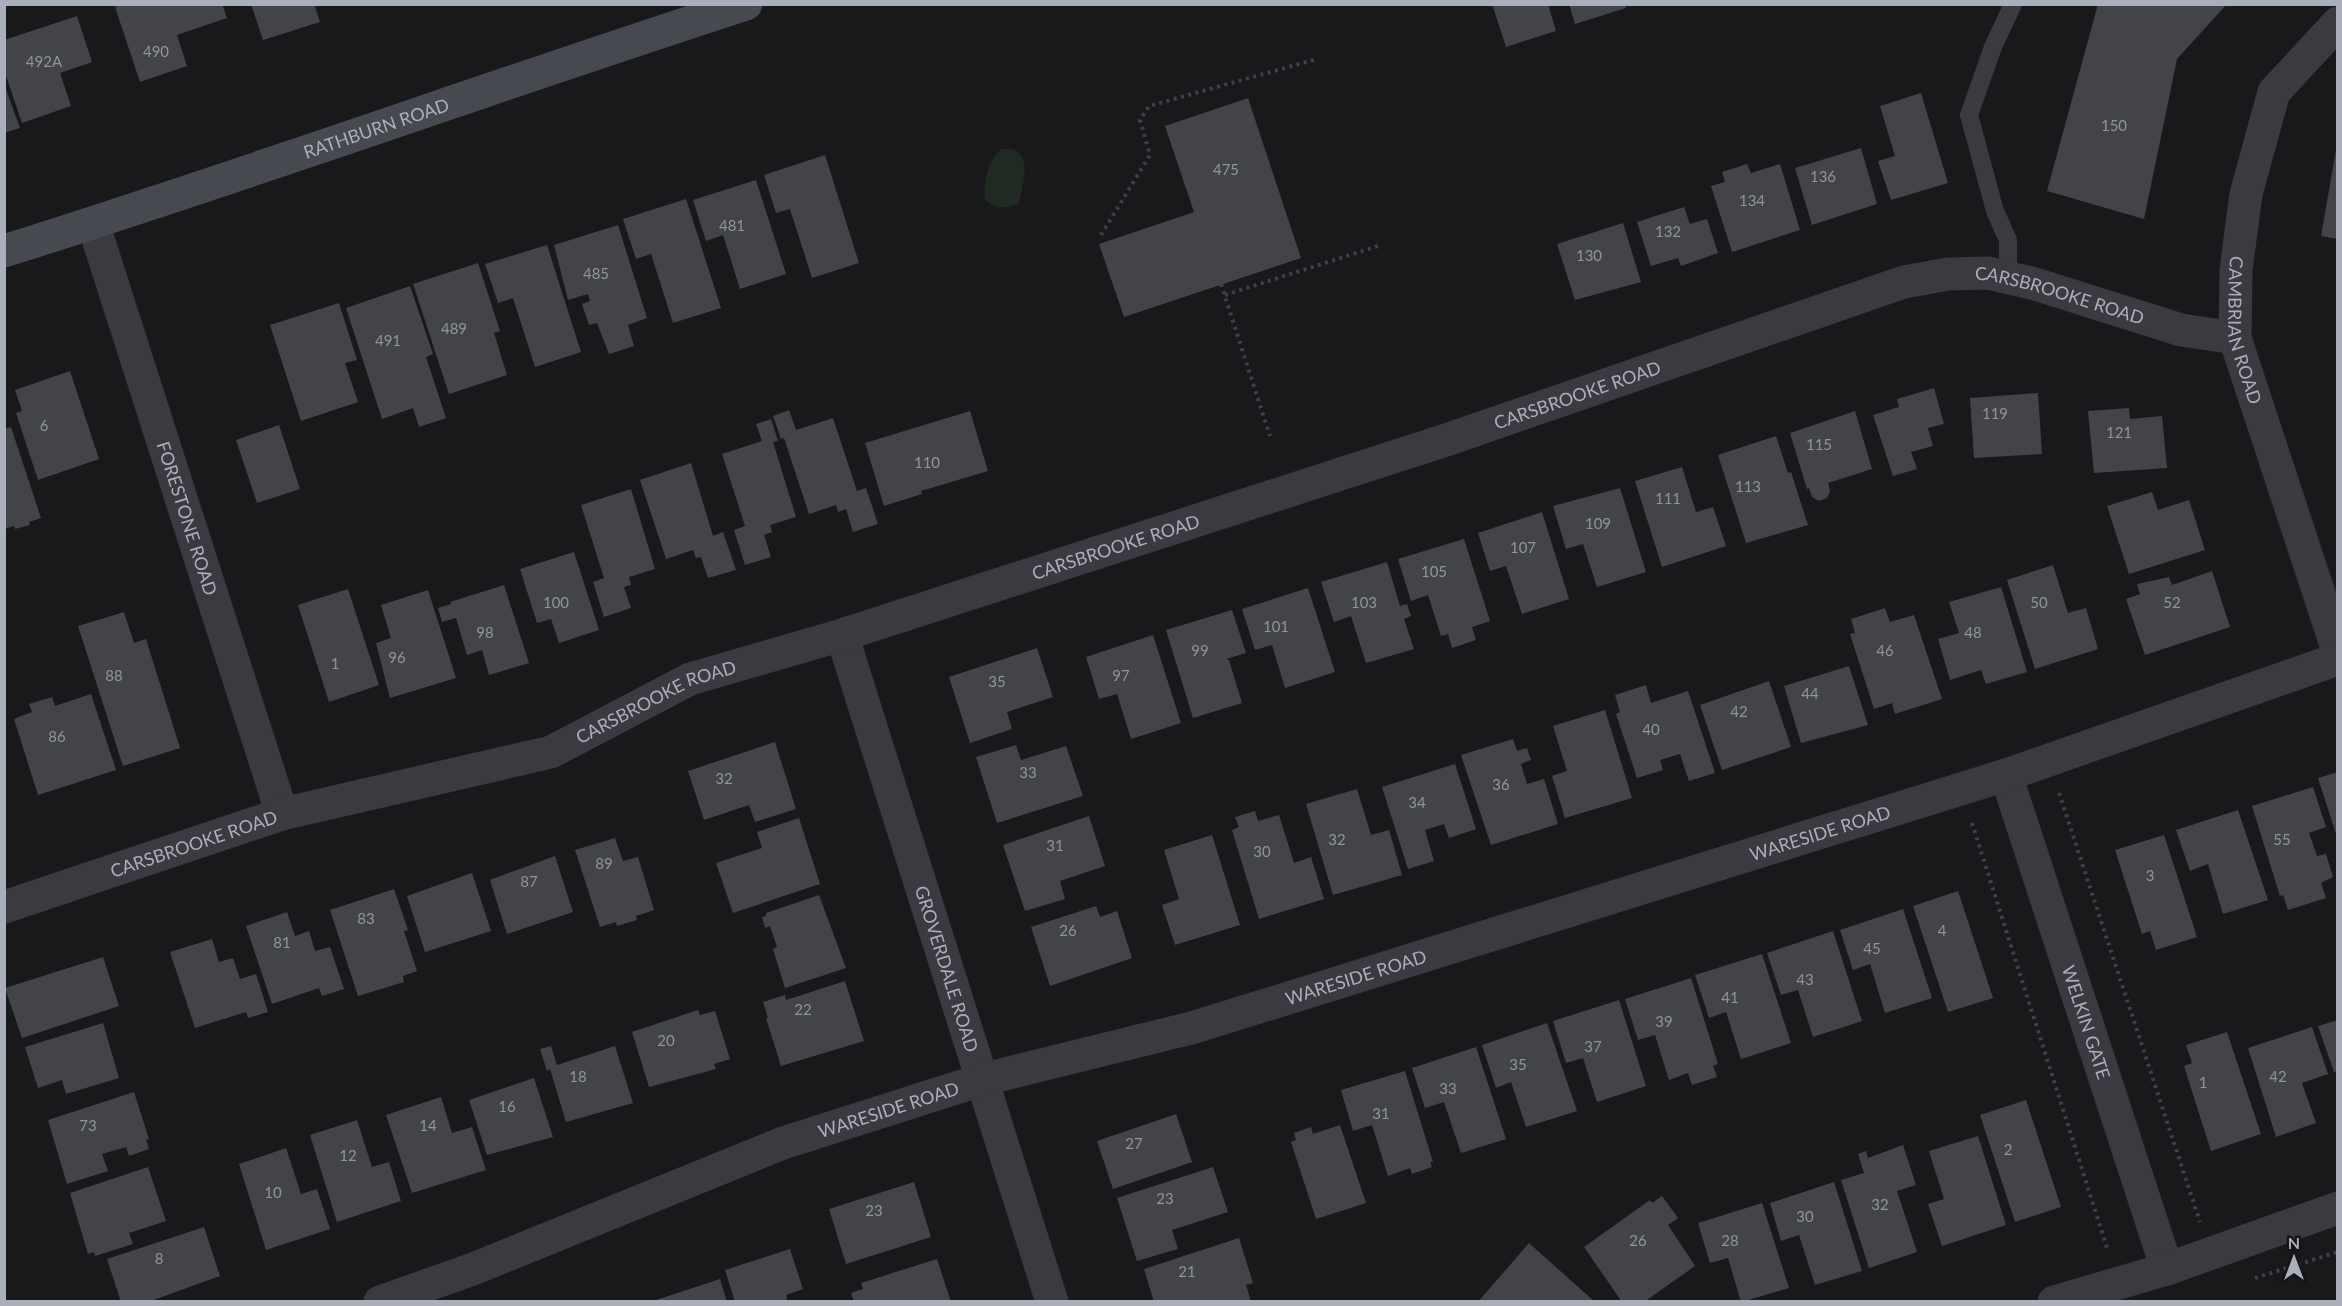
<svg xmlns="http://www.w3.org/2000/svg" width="2342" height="1306" viewBox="0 0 2342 1306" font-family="Lato,sans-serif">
<rect width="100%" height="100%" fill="#19191b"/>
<!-- green -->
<path fill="#202922" d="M1001,149C1006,149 1013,149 1016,151C1032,159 1021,190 1019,204C1005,209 997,209 985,200C983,183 988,160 1001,149Z"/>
<!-- building -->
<g fill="#434448">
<polygon points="123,4 222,4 227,18 177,35 187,66 140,82 115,7"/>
<polygon points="251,4 314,4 320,22 263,40"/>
<polygon points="1492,4 1548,4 1556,31 1506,47"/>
<polygon points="1569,4 1625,4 1626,8 1575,24"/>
<polygon points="2098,4 2227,4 2177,59 2144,219 2047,191"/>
<polygon points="77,16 92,62 60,73 71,106 22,123 4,70 4,40"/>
<polygon points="4,84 20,128 4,133"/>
<polygon points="1921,93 1948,183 1891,200 1878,161 1895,156 1880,106"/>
<polygon points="1248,98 1301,258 1124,317 1099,244 1194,212 1165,126"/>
<polygon points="1861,148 1877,204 1812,225 1795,168"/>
<polygon points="2336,150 2338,150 2338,239 2321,236"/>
<polygon points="825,155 859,263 812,278 790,209 776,213 764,175"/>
<polygon points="1747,164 1751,173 1780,164 1800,230 1732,252 1711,186 1725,182 1722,172"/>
<polygon points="756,180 786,274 740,289 723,235 706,241 693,200"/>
<polygon points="686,199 721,308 673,323 651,254 636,259 623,219"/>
<polygon points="1684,207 1690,224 1707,219 1718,253 1681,266 1678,258 1651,266 1637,222"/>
<polygon points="1623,223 1641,282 1575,300 1557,244"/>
<polygon points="618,225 647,318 628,325 634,346 609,354 597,323 589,325 582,304 590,301 588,294 568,300 554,245"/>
<polygon points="547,245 581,352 535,367 513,298 498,303 485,264"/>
<polygon points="478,263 500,331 494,333 507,375 449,394 413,284"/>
<polygon points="410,286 433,354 426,357 446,418 419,427 413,408 382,419 346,308"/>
<polygon points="339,303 357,360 345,363 358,402 301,421 270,325"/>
<polygon points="70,371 99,459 38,480 16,413 22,411 15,390"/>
<polygon points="1934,388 1944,424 1928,428 1933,446 1911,452 1917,469 1893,476 1873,415 1899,407 1897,399"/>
<polygon points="2038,393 2042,454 1974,458 1970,398"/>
<polygon points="2129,408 2130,419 2162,416 2167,468 2094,473 2088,411"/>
<polygon points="789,410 796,430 833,418 857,491 866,488 878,524 853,532 846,509 838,512 836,505 809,514 784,438 781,439 773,416"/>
<polygon points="970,411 988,471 921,491 922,494 884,506 865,443"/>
<polygon points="1855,411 1872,469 1828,483 1830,491 1827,498 1819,501 1812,497 1809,488 1807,489 1790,433"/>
<polygon points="771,419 778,441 773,442 796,517 770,525 772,532 764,535 771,557 745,565 734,530 745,526 722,454 762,441 756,424"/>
<polygon points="279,425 300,489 257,503 236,440"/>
<polygon points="11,427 41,518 29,522 30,525 15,529 14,526 4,529 4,429"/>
<polygon points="1776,436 1788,473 1791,472 1808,525 1746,543 1718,455"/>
<polygon points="691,463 713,536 723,532 736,570 708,578 701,557 696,558 693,550 666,559 640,480"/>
<polygon points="1682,467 1696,512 1713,507 1726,546 1662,567 1635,481"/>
<polygon points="1620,488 1646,572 1597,587 1583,544 1566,549 1553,506"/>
<polygon points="631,489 655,569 629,577 631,585 624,587 631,608 604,617 593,582 604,578 581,505"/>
<polygon points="2152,492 2158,510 2189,500 2205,550 2129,574 2107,506"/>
<polygon points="1542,512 1569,599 1522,614 1506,566 1490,571 1478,533"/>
<polygon points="1464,539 1490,621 1472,627 1476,640 1452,648 1448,634 1441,636 1428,595 1411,601 1398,559"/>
<polygon points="574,552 599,630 559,643 551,619 537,623 520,569"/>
<polygon points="1387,562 1400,606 1407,604 1411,616 1404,619 1414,649 1366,663 1351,616 1334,622 1321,582"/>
<polygon points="2053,565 2068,613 2086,608 2098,649 2035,669 2007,580"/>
<polygon points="2212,571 2230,627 2145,655 2126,599 2140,594 2137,584 2169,577 2172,585"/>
<polygon points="504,585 529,663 489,675 482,650 467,655 456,618 442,622 438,608 451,604 450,602"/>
<polygon points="2001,587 2027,672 1986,684 1981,670 1950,680 1938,639 1959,633 1949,602"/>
<polygon points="1308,588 1335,672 1285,688 1272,645 1255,650 1242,609"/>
<polygon points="348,589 379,685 329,702 298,605"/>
<polygon points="428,590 456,678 390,698 376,643 391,638 381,605"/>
<polygon points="1885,608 1890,622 1914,615 1942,699 1895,714 1892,703 1874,709 1850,634 1855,633 1851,619"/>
<polygon points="1232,610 1246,653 1226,659 1229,660 1242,703 1193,718 1166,630"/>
<polygon points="124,612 134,643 146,639 180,748 123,766 78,626"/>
<polygon points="1153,635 1181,723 1131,739 1117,694 1099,699 1086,657"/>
<polygon points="1037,648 1053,697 1007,712 1012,729 970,743 949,677"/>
<polygon points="1849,666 1868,725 1801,743 1784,686"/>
<polygon points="1769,681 1791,747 1722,770 1700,705"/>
<polygon points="1646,685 1651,703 1688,691 1715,773 1689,781 1680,754 1660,760 1663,770 1637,778 1616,714 1620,712 1615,695"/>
<polygon points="91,694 116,770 38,795 14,719 32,712 29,704 52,697 55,706"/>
<polygon points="1605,710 1632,798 1565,818 1552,776 1567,771 1553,726"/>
<polygon points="1513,739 1517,751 1527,748 1531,760 1521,764 1527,784 1544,779 1558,824 1491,845 1461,755"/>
<polygon points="775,742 796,809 755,822 749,805 704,820 688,771"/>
<polygon points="1016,745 1021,760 1066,746 1083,796 997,823 976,757"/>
<polygon points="1455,764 1476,829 1449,838 1444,824 1425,830 1434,861 1408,869 1382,787"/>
<polygon points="2338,772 2338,837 2337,837 2318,778"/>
<polygon points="2313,787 2326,827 2309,833 2317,856 2326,854 2333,877 2321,883 2326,898 2288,910 2283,895 2280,896 2252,806"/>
<polygon points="1357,789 1371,835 1389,830 1402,875 1333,895 1306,804"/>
<polygon points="2238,810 2268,900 2223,914 2208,864 2190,871 2176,830"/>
<polygon points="1255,811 1258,821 1279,815 1294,863 1311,857 1324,899 1259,919 1232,830 1239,827 1235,817"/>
<polygon points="1089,816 1105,866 1060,881 1065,899 1025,911 1003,845"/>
<polygon points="799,818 820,884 733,913 716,863 762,848 757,832"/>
<polygon points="1212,835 1240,925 1175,945 1162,905 1179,899 1164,850"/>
<polygon points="2164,835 2197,937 2156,950 2150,931 2142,934 2115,850"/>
<polygon points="615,838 623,861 638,857 654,910 636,916 637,920 617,926 616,922 600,927 575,850"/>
<polygon points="555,856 573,912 507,934 490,880"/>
<polygon points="472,873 491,931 425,952 407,896"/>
<polygon points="394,889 408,930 404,931 417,971 403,976 404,982 358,996 330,910"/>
<polygon points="1958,891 1993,998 1948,1012 1913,906"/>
<polygon points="819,895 846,968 785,988 773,949 777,947 770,926 765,928 762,917 766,916 766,913"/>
<polygon points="1096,906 1100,917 1117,911 1132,958 1050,986 1031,927"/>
<polygon points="1903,909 1932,998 1885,1013 1870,964 1853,970 1840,930"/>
<polygon points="287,912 295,936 309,931 315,951 330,947 344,989 322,996 319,988 272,1004 246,926"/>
<polygon points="1833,931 1862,1021 1813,1037 1798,990 1781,995 1767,953"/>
<polygon points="212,939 219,962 233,958 240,979 256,974 268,1012 248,1018 246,1012 195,1028 170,952"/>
<polygon points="1762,954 1791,1043 1741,1059 1726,1012 1709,1018 1695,975"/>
<polygon points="103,957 119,1006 22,1038 5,988"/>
<polygon points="1691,978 1718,1064 1713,1066 1717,1077 1692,1085 1688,1073 1669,1080 1655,1035 1638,1040 1625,999"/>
<polygon points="845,981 864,1041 781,1066 766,1018 768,1018 763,1002 785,995 786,1000"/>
<polygon points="1619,1000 1646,1086 1597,1102 1583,1058 1566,1063 1553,1021"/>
<polygon points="698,1010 700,1015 715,1011 730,1059 714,1064 716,1069 649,1087 632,1032"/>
<polygon points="2338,1020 2338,1071 2334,1072 2318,1026"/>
<polygon points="103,1023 119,1078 66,1094 62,1080 38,1088 25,1047"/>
<polygon points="1547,1023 1577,1111 1526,1127 1511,1082 1496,1088 1482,1045"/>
<polygon points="2312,1027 2328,1074 2302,1083 2316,1123 2276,1137 2248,1048"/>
<polygon points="2227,1032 2261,1134 2211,1151 2184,1066 2192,1063 2186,1045"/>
<polygon points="551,1046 557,1065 615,1046 633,1103 566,1122 550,1069 547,1071 540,1049"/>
<polygon points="1476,1047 1506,1139 1461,1153 1444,1102 1425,1108 1412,1068"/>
<polygon points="1405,1071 1433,1162 1430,1162 1432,1167 1412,1174 1410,1168 1388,1176 1372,1125 1353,1131 1341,1090"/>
<polygon points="534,1078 553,1137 487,1155 469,1100"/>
<polygon points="134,1092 149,1139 146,1140 149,1149 129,1156 126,1147 102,1154 108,1171 67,1184 48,1120"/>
<polygon points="441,1097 452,1133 472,1127 486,1170 412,1193 386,1115"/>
<polygon points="2026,1100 2061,1207 2015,1222 1980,1115"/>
<polygon points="1176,1114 1192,1162 1113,1189 1097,1141"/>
<polygon points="357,1120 372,1167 389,1162 401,1201 337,1222 310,1135"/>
<polygon points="1340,1125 1366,1203 1316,1219 1291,1142 1296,1140 1294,1133 1311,1127 1313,1134"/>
<polygon points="1978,1136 2006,1225 1942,1246 1928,1204 1944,1199 1929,1151"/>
<polygon points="1903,1145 1916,1185 1897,1191 1917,1252 1869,1268 1841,1180 1864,1173 1858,1154 1866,1151 1868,1158"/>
<polygon points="286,1148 301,1194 317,1189 330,1229 266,1250 239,1164"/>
<polygon points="148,1167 166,1221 129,1233 133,1244 95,1256 94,1252 88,1254 70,1193"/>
<polygon points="1213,1167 1228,1212 1172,1230 1178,1249 1137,1261 1117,1198"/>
<polygon points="914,1182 931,1237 846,1264 829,1209"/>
<polygon points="1834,1182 1862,1271 1815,1285 1799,1235 1781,1241 1770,1203"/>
<polygon points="1662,1196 1678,1218 1668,1225 1695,1266 1644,1302 1622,1302 1584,1247 1650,1200 1652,1203"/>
<polygon points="1762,1203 1789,1288 1741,1302 1728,1258 1710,1263 1698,1223"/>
<polygon points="204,1227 220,1276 148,1302 121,1302 107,1259"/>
<polygon points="1239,1238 1253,1283 1246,1285 1251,1302 1154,1302 1144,1269"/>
<polygon points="1529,1243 1595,1302 1478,1302"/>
<polygon points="790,1249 803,1289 786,1295 788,1302 735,1302 725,1270"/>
<polygon points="937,1259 951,1302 854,1302 851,1293 863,1289 861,1283"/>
<polygon points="720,1279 727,1302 653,1302 653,1301"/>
</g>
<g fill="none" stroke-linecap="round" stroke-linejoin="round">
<!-- path -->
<g stroke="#3f4147" stroke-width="4" stroke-dasharray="3 4.5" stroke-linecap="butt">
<polyline points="1101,235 1150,155 1140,120 1149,106 1317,59"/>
<polyline points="1221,284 1270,436"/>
<polyline points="1225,295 1381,245"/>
<polyline points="2059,793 2200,1222"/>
<polyline points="1972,823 2108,1251"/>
<polyline points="2255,1278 2338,1252"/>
</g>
<!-- lane -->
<polyline stroke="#3a3a40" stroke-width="18" points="2008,278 2008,240 1995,211 1969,115 1993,47 2013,4"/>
<!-- street -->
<g stroke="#3a3a40" stroke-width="33">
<path id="s1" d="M2338,23L2274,92L2246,194L2236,270L2235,338L2338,651"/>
<path id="s2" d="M93,223L282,814"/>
<path id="s3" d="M842,635L1052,1302"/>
<path id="s4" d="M2006,775L2167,1269"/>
<path id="s5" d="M4,907L282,814L551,752L690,679L842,635L1446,440L1904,282L1948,274L1988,273L2035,284L2181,330L2235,338"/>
<path id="s6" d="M380,1302L473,1269L783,1143L981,1080L1195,1027L2006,775L2338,659"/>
<polyline points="2054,1302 2167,1269 2338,1208"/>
</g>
<!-- secondary -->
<path stroke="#474950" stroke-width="33" id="s7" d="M4,251C253,173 498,84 746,4"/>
</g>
<g text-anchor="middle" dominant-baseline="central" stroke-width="4.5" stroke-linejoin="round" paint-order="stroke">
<!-- number labels -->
<g font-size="15" fill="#91949e">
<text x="156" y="51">490</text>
<text x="44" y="61">492A</text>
<text x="2114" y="125">150</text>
<text x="1226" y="169">475</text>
<text x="1823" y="176">136</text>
<text x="1752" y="200">134</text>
<text x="732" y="225">481</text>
<text x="1668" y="231">132</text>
<text x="1589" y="255">130</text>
<text x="596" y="273">485</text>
<text x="454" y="328">489</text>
<text x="388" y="340">491</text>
<text x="1995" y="413">119</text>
<text x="44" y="425">6</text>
<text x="2119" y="432">121</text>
<text x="1819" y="444">115</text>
<text x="927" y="462">110</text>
<text x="1748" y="486">113</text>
<text x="1668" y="498">111</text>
<text x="1598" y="523">109</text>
<text x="1523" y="547">107</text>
<text x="1434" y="571">105</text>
<text x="556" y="602">100</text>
<text x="1364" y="602">103</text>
<text x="2039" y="602">50</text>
<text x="2172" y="602">52</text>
<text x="1276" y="626">101</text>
<text x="485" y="632">98</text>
<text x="1973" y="632">48</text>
<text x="1200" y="650">99</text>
<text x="1885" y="650">46</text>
<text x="397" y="657">96</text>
<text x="335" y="663">1</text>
<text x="114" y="675">88</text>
<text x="1121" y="675">97</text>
<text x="997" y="681">35</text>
<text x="1810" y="693">44</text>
<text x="1739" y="711">42</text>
<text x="1651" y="729">40</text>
<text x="57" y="736">86</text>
<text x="1028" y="772">33</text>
<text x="724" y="778">32</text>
<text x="1501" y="784">36</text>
<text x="1417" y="802">34</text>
<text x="1337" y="839">32</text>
<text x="2282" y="839">55</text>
<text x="1055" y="845">31</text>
<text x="1262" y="851">30</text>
<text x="604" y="863">89</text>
<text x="2150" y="875">3</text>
<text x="529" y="881">87</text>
<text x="366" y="918">83</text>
<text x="1068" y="930">26</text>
<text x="1942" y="930">4</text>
<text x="282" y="942">81</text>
<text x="1872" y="948">45</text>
<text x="1805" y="979">43</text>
<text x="1730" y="997">41</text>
<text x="803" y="1009">22</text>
<text x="1664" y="1021">39</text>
<text x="666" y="1040">20</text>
<text x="1593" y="1046">37</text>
<text x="1518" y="1064">35</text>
<text x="578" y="1076">18</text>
<text x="2278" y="1076">42</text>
<text x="2203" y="1082">1</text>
<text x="1448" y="1088">33</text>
<text x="507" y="1106">16</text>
<text x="1381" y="1113">31</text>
<text x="88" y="1125">73</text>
<text x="428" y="1125">14</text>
<text x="1134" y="1143">27</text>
<text x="2008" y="1149">2</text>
<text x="348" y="1155">12</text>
<text x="273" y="1192">10</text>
<text x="1165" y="1198">23</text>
<text x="1880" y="1204">32</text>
<text x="874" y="1210">23</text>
<text x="1805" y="1216">30</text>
<text x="1638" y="1240">26</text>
<text x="1730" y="1240">28</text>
<text x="159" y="1258">8</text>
<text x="1187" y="1271">21</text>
</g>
<!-- street labels -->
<g font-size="18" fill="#abafbb" stroke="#141416">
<text stroke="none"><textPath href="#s7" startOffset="392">RATHBURN ROAD</textPath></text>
<text stroke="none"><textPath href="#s5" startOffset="2163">CARSBROOKE ROAD</textPath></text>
<text stroke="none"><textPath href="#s1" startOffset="338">CAMBRIAN ROAD</textPath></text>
<text stroke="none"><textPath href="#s5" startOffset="1658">CARSBROOKE ROAD</textPath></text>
<text stroke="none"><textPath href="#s2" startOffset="310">FORESTONE ROAD</textPath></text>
<text stroke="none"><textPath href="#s5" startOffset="1172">CARSBROOKE ROAD</textPath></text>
<text stroke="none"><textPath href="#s5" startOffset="686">CARSBROOKE ROAD</textPath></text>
<text stroke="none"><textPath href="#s6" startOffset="1516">WARESIDE ROAD</textPath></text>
<text stroke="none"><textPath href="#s5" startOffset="200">CARSBROOKE ROAD</textPath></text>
<text stroke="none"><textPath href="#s3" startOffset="350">GROVERDALE ROAD</textPath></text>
<text stroke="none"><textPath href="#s6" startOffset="1030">WARESIDE ROAD</textPath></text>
<text stroke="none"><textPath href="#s4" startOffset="260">WELKIN GATE</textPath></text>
<text stroke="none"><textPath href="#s6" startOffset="544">WARESIDE ROAD</textPath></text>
</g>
</g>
<!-- border -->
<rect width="2342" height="1306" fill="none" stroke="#abafbb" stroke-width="12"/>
<!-- north arrow -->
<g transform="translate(2294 1258)" stroke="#141416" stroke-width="4.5" paint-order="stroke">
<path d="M0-4.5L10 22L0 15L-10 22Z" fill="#abafbb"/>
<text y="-9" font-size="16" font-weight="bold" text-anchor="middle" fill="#abafbb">N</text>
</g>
</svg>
